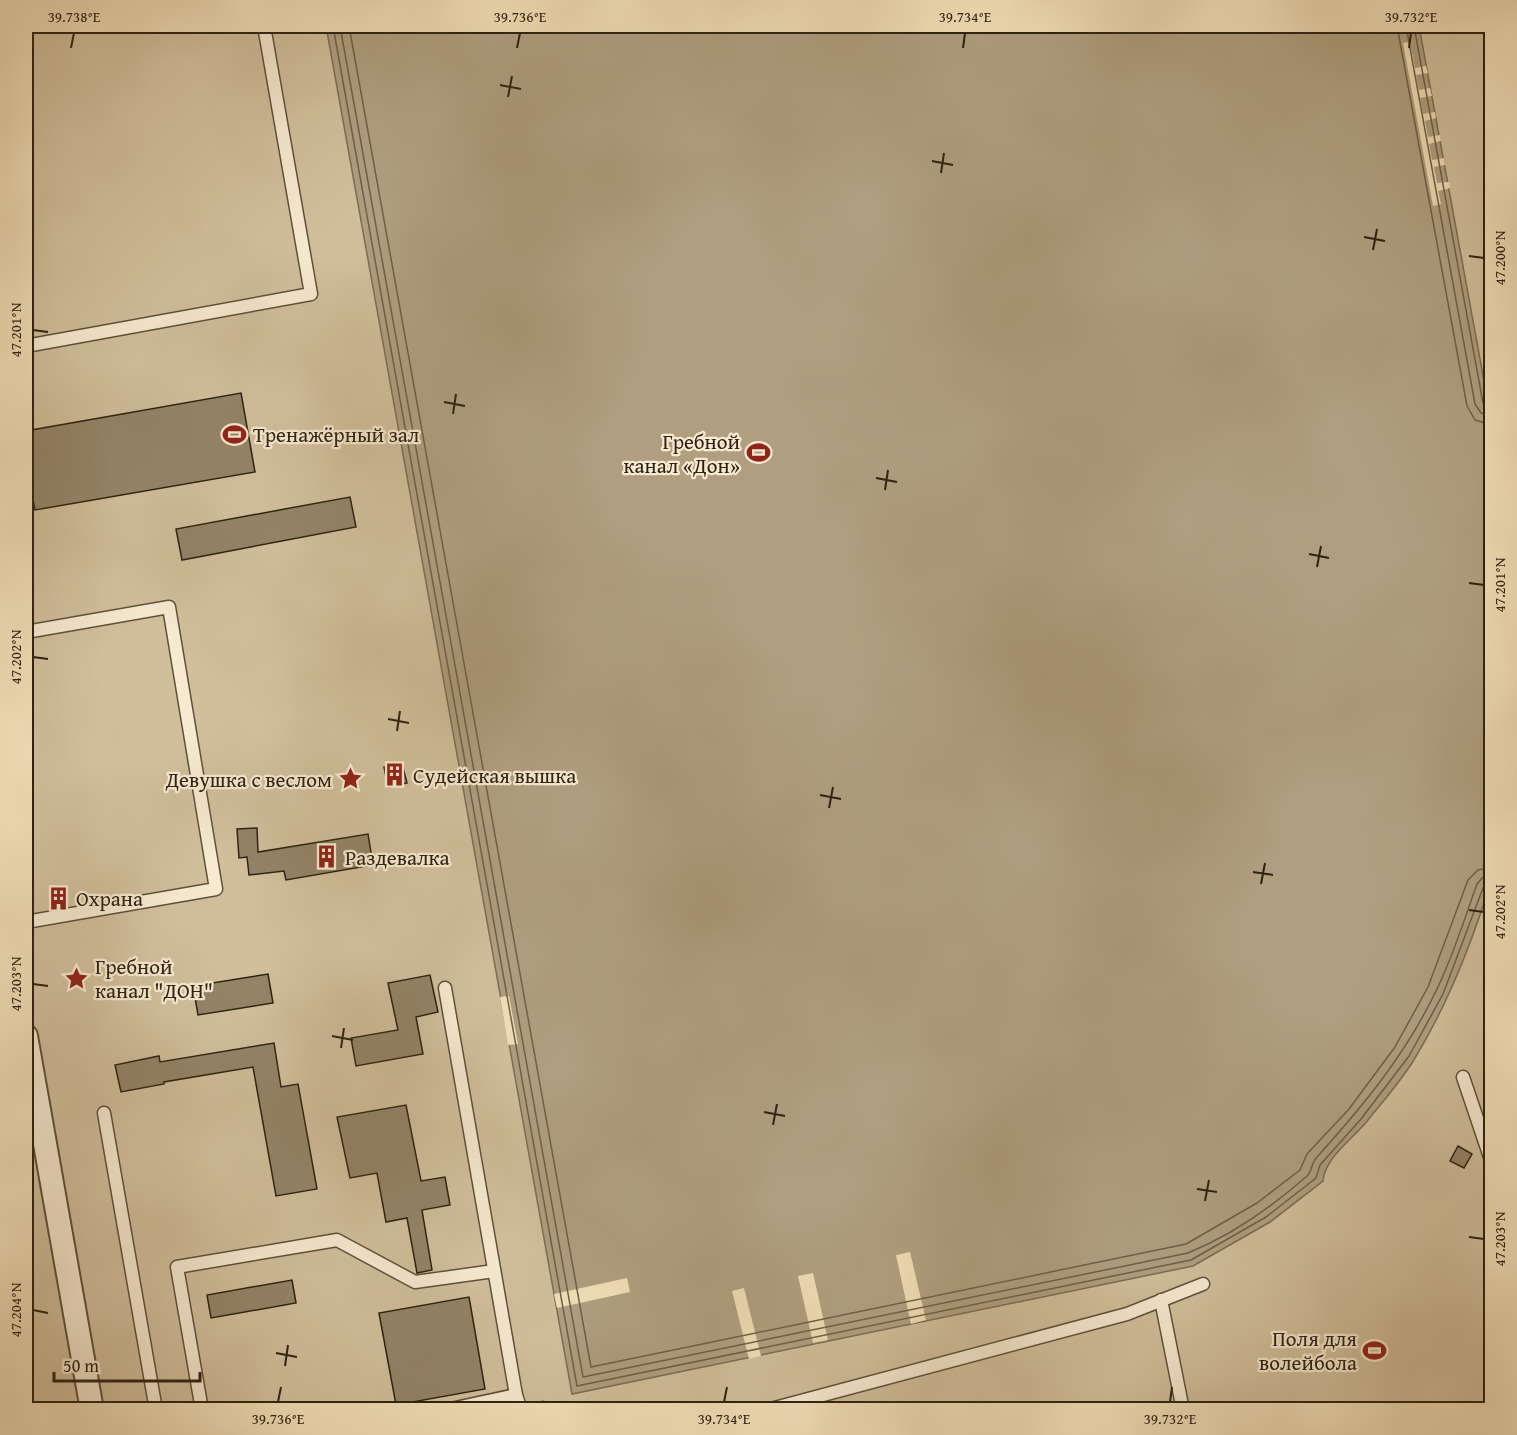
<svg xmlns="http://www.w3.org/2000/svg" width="1517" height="1435" viewBox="0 0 1517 1435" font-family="'Gentium Book Plus',serif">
<rect width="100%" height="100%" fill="#f2dfb8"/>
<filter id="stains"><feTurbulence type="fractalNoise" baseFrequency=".00333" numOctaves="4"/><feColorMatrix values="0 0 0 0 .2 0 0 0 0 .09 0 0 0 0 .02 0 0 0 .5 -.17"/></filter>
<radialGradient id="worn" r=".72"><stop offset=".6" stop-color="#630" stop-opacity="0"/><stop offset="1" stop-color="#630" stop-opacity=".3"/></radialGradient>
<!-- green -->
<rect fill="#d1bf9c" stroke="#7f7057" stroke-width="1.5" x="26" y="26" width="1465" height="1383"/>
<!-- water -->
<path fill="#af9f80" stroke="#7b6d54" stroke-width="1.5" d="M326,26H1419L1491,419V881C1472,943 1449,1002 1415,1058C1402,1080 1384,1100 1368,1120C1353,1139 1325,1157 1323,1181L1270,1222L1193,1266L572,1394Z"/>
<!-- pier -->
<g fill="#f2dfb8">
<polygon points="1410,42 1415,68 1426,66 1428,73 1416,75 1419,90 1430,88 1432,96 1420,98 1423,114 1435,112 1436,118 1425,121 1428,137 1440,135 1441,141 1429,144 1432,160 1444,158 1445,165 1434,167 1437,183 1449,182 1450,188 1438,191 1441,204 1433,206 1403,43"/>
<polygon points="509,996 518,1044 508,1045 500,997"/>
<polygon points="910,1252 926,1320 911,1324 896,1255"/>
<polygon points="813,1273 828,1340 813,1343 798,1276"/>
<polygon points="627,1278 630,1292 557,1308 554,1294"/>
<polygon points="744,1288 761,1356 749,1359 732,1291"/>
</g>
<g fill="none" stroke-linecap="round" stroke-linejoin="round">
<!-- shore -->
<g stroke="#6e6049" stroke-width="1.5">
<polyline points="333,26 577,1386 1191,1260 1266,1217 1316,1178 1320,1165 1361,1119 1409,1056 1443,994 1483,888 1492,884"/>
<path d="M340,26L583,1377L1188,1253C1230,1236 1273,1206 1307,1176C1312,1172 1311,1163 1317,1157C1363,1106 1406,1054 1436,991C1453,957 1464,920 1477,884L1482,878L1492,876"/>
<polyline points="349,26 591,1367 1186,1244 1257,1203 1300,1170 1307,1154 1349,1109 1395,1047 1428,987 1468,880 1478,870 1492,867"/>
<polyline points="1397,26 1467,406 1475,420 1492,425"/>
<polyline points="1406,26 1475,404 1481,413 1492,416"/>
<polyline points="1414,26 1483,403 1486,407 1492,408"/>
</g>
</g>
<!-- building -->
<g fill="#938468" stroke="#2d2212" stroke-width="1.5">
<polygon points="241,393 255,472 35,510 30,484 26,485 26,431"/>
<polygon points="350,497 356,527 182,560 176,529"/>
<polygon points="402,764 407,783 388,787 384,767"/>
<polygon points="257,828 258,852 368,834 373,865 286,880 284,871 249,875 247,857 239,858 237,829"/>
<polygon points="268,974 273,1003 198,1015 193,986"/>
<polygon points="430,975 438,1012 416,1017 423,1054 356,1066 351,1038 398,1030 388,983"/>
<polygon points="274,1043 281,1087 298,1084 317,1189 276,1196 253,1067 164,1082 164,1084 121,1092 115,1065 159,1056 160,1062"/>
<polygon points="406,1105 421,1181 445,1177 450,1205 422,1210 432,1270 417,1273 407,1218 386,1222 377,1173 350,1178 337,1117"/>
<polygon points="1458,1146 1472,1154 1464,1168 1450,1161"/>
<polygon points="292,1280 296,1303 211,1318 207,1295"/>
<polygon points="469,1297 485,1389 396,1405 379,1313"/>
</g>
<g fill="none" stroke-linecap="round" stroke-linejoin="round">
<defs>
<g id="service">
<polyline points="26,346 311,294 264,26"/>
<polyline points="26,632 169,607 216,889 26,922"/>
<polyline points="445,988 516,1395 521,1410"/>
<polyline points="1463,1077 1492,1163"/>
<polyline points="104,1113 156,1410"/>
<polyline points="1161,1300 1183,1410"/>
<polyline points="543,1408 544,1410"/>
<polyline points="202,1410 177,1267 337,1240 415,1282 494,1271"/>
<polyline points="446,1410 516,1395"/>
<polyline points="767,1410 1127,1314 1203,1284"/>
</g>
<polyline id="minor" points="26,1036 92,1410"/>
</defs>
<!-- service casing -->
<use href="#service" stroke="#5e513c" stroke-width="15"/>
<!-- minor casing -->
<use href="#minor" stroke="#5e513c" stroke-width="26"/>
<!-- service -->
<use href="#service" stroke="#f7ead1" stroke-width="12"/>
<!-- minor -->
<use href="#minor" stroke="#f7ead1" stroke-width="22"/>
</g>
<!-- ticks -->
<path fill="none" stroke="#2d2212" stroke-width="2" d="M71,48L74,33M517,48L520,33M963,48L965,33M1409,48L1411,33M500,85L521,89M508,97L512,76M932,161L953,165M941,173L944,153M1364,237L1385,241M1373,250L1377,229M1469,256L1484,258M33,330L48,332M444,402L465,406M453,414L456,394M876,478L897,482M885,490L888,470M1309,554L1329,558M1317,567L1321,546M1469,583L1484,585M33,657L48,659M388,719L409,723M397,731L400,711M820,795L841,799M829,808L833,787M1253,872L1273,875M1261,884L1265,863M1469,910L1484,912M33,984L48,986M332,1036L353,1040M341,1048L344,1028M764,1112L785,1116M773,1125L777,1104M1197,1189L1217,1192M1205,1201L1209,1180M1469,1237L1484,1239M33,1310L48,1313M276,1353L297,1357M285,1366L288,1345M278,1402L281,1387M724,1402L727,1387M1170,1402L1172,1387"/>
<!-- icons -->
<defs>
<symbol id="stadium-bare" viewBox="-9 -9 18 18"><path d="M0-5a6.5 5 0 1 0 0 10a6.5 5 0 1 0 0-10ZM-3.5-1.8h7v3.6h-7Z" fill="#8f2418" stroke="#f7ead1" stroke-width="2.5" paint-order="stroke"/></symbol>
<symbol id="building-bare" viewBox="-9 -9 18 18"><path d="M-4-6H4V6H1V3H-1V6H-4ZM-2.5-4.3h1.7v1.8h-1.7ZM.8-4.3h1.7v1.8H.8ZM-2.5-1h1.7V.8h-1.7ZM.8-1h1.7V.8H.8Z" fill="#8f2418" stroke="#f7ead1" stroke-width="2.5" paint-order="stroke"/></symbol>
<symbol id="sight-bare" viewBox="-9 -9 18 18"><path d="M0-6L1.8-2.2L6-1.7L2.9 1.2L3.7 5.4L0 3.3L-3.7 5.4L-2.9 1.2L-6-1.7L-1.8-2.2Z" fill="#8f2418" stroke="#f7ead1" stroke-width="2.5" paint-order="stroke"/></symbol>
</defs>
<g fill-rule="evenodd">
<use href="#stadium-bare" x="218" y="418" width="33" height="33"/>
<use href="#stadium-bare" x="742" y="436" width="33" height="33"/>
<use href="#building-bare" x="378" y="758" width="33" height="33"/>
<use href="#sight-bare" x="334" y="762" width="33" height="33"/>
<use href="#building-bare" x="310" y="840" width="33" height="33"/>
<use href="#building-bare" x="42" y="882" width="33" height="33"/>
<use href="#sight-bare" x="60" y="962" width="33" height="33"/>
<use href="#stadium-bare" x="1358" y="1334" width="33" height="33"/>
</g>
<g text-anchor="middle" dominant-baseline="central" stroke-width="4.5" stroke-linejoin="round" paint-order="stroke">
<!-- poi labels -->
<g font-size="21" fill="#2d2212" stroke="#f7ead1" text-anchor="start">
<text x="253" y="434">Тренажёрный зал</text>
<text x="740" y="441" text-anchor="end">Гребной<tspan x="740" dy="24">канал «Дон»</tspan></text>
<text x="413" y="775">Судейская вышка</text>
<text x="332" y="779" text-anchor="end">Девушка с веслом</text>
<text x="345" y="857">Раздевалка</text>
<text x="76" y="898">Охрана</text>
<text x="95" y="966">Гребной<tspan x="95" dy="24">канал "ДОН"</tspan></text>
<text x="1357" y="1338" text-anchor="end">Поля для<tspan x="1357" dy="24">волейбола</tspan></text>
</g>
</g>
<!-- margin -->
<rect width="1517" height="1435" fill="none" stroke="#f2dfb8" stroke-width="66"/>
<!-- scale -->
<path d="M54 1372v9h146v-9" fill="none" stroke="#2d2212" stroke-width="3"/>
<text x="63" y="1372" font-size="18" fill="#2d2212" stroke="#f7ead1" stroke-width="4.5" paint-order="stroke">50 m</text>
<rect x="33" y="33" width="1451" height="1369" fill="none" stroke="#2d2212" stroke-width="2"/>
<g font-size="15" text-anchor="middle" fill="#2d2212">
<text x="74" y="22">39.738°E</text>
<text x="520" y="22">39.736°E</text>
<text x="965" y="22">39.734°E</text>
<text x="1411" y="22">39.732°E</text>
<text transform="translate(1500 258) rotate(-90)" y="5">47.200°N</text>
<text transform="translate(16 330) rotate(-90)" y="5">47.201°N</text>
<text transform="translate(1500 585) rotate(-90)" y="5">47.201°N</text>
<text transform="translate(16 657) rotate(-90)" y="5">47.202°N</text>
<text transform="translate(1500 912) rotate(-90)" y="5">47.202°N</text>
<text transform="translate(16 984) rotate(-90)" y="5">47.203°N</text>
<text transform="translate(1500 1239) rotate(-90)" y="5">47.203°N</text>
<text transform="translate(16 1310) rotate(-90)" y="5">47.204°N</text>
<text x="278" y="1424">39.736°E</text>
<text x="724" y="1424">39.734°E</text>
<text x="1170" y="1424">39.732°E</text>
</g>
<rect width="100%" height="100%" filter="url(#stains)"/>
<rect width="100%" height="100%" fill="url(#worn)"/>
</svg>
